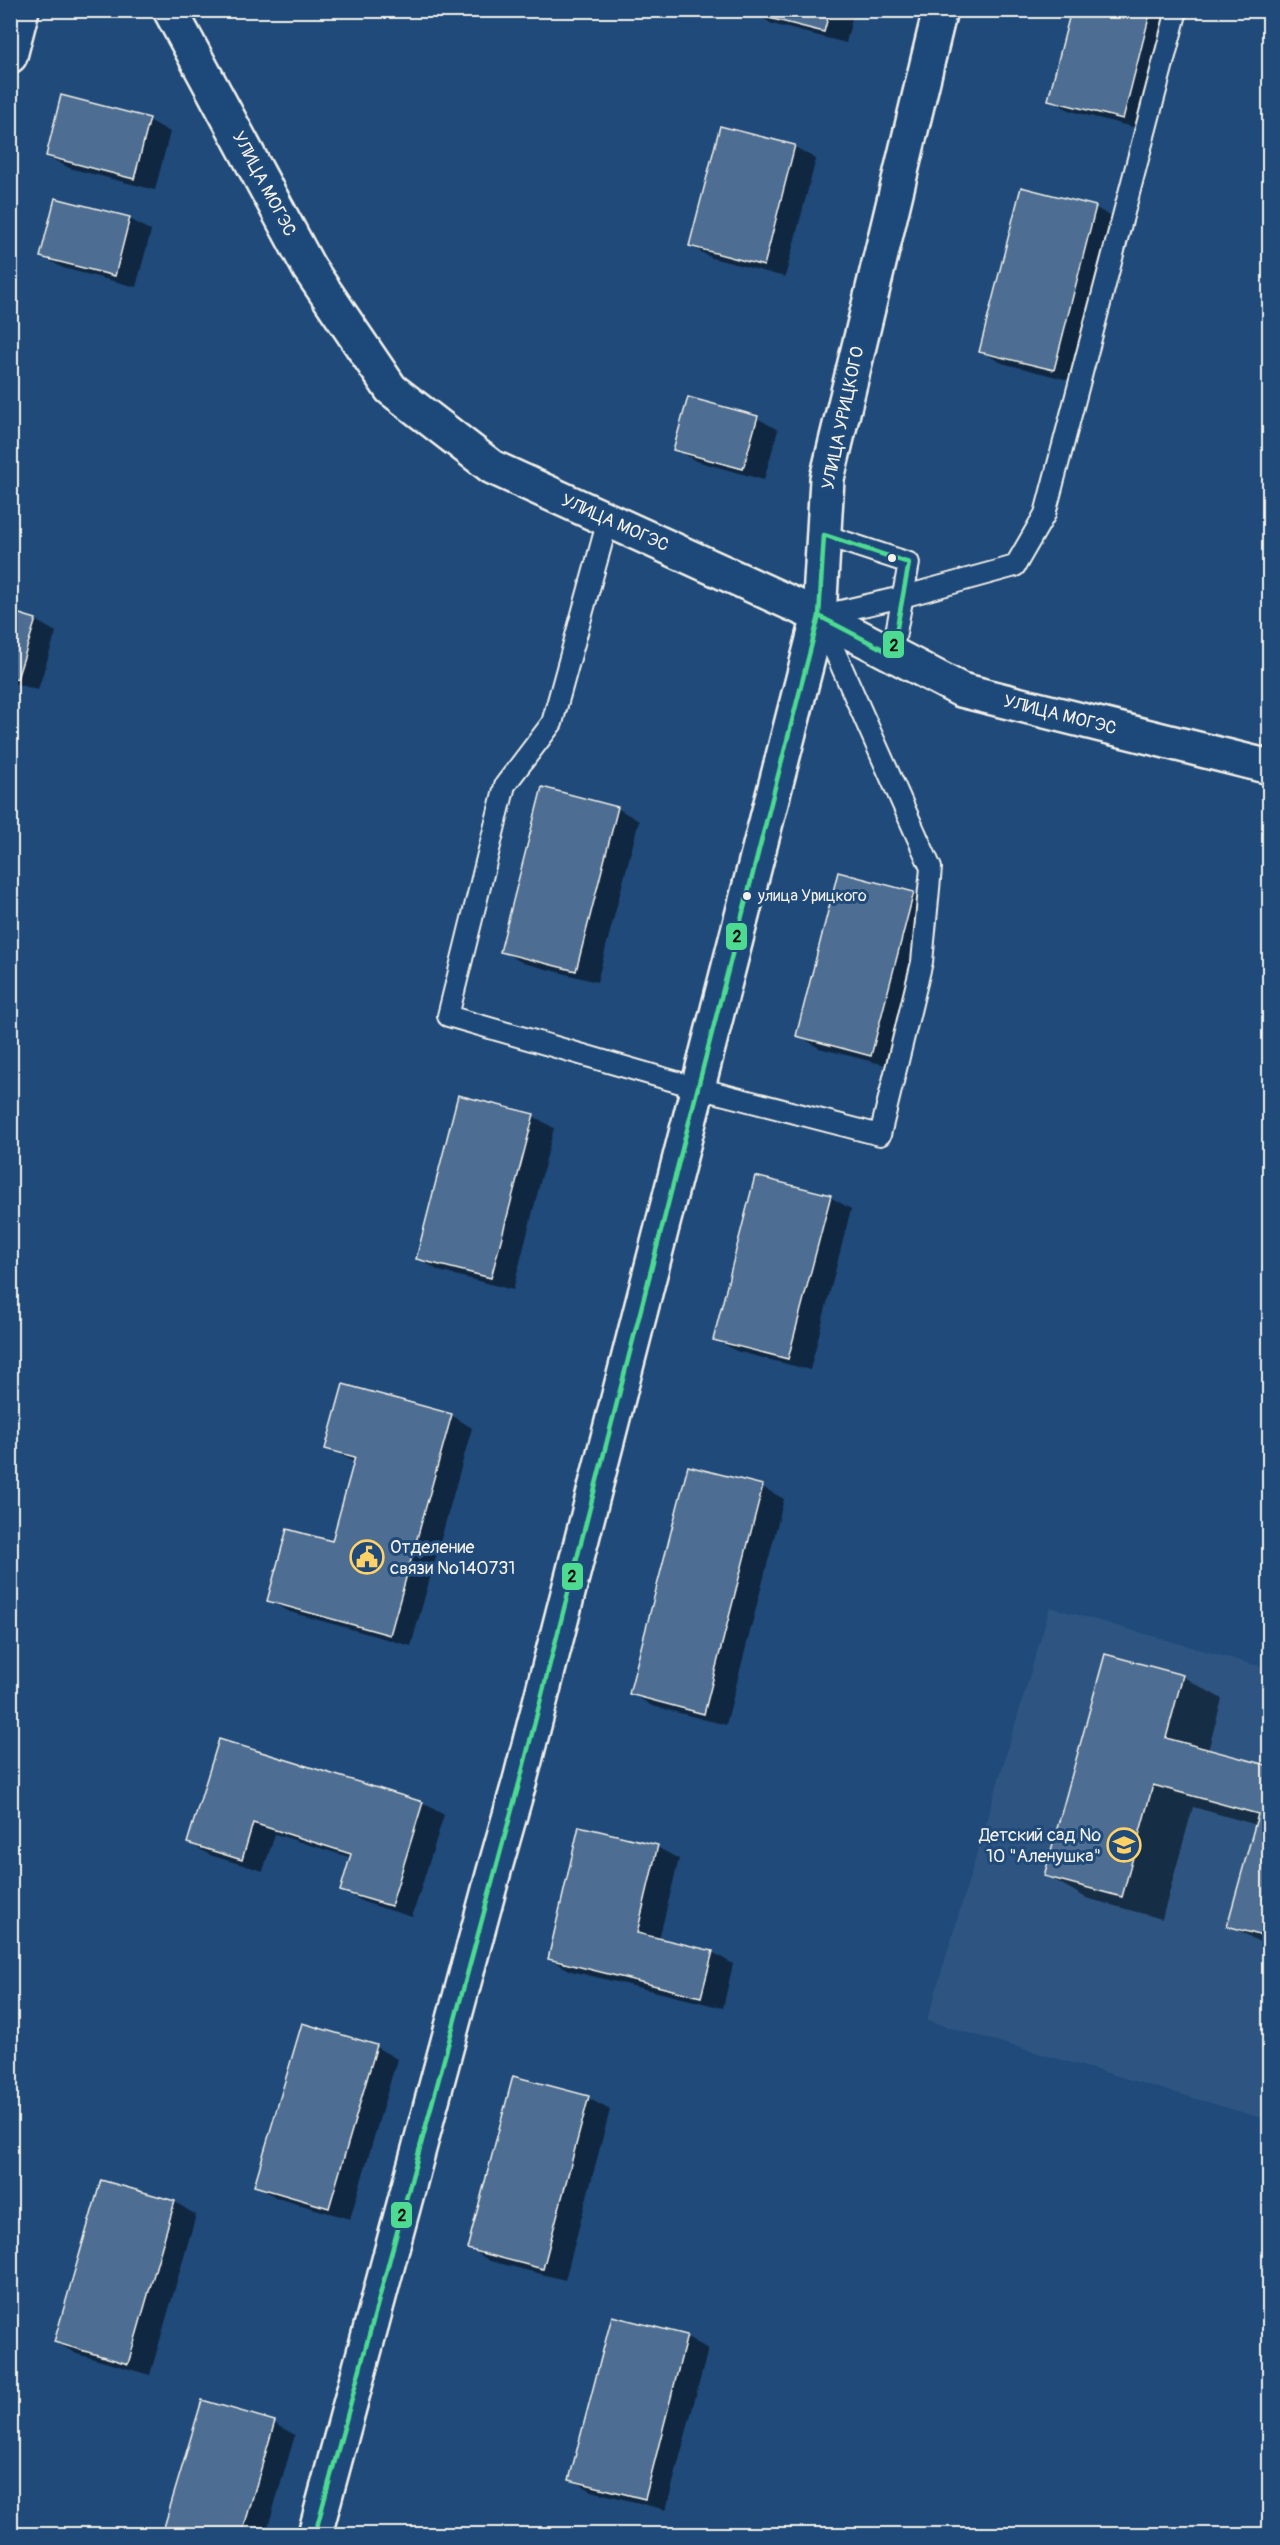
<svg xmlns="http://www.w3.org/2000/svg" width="1280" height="2545" viewBox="0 0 1280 2545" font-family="Pangolin,sans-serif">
<rect width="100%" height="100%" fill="#1f4a7a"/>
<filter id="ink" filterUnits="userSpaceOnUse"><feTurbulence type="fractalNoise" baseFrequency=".0167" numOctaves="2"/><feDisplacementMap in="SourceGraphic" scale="12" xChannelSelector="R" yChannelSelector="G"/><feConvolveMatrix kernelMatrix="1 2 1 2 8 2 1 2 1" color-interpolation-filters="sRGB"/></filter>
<g filter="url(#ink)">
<!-- built -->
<polygon fill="#2d5581" points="1050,1607 1269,1669 1269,2120 927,2021"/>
<!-- shadow -->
<g fill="#0007">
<polygon points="751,10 854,10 846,43 772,24"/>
<polygon points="1072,10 1175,10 1144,130 1071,111 1049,99"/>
<polygon points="149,120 170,132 155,190 69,168 47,156"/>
<polygon points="721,128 795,147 816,159 785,277 712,258 690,246"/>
<polygon points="1022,189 1096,208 1117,220 1076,382 1002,363 980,351"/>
<polygon points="56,200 130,219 151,231 136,287 63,268 41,256"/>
<polygon points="757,418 778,430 764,480 696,461 675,449"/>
<polygon points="10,613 35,620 56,632 38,690 10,682"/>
<polygon points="10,761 17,765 10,786"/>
<polygon points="617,808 639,821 597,982 523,963 502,951"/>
<polygon points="913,893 934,905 893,1067 819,1048 798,1035"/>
<polygon points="533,1116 554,1128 513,1290 439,1271 418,1258"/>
<polygon points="830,1197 851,1209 810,1370 736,1351 715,1339"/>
<polygon points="451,1415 472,1428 411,1646 290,1612 269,1600 333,1543 355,1462 327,1448"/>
<polygon points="762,1487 784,1499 726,1725 652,1706 631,1693"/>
<polygon points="1182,1676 1222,1699 1208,1751 1270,1768 1270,1948 1229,1925 1257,1825 1193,1807 1162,1919 1086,1898 1046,1875"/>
<polygon points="220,1741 423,1803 444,1815 412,1917 363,1902 342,1890 352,1858 275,1834 263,1871 210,1855 189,1843"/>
<polygon points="657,1847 679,1859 659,1939 712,1952 733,1964 723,2008 571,1971 550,1959"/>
<polygon points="376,2047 397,2059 350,2219 277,2198 256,2185"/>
<polygon points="588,2098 610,2110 565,2280 490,2261 469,2248"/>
<polygon points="102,2181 175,2202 196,2215 150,2375 77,2354 55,2342"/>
<polygon points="687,2337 708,2349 666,2510 592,2491 571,2479"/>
<polygon points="203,2402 274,2423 295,2435 266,2534 164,2534"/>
</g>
<!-- building -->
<g fill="#4d6e92" stroke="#f4f1e8" stroke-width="1.5">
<polygon points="749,10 830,10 824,32 749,13"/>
<polygon points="1071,10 1151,10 1123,119 1048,100"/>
<polygon points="61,95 150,118 134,179 46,156"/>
<polygon points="720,126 795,145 764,266 689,246"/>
<polygon points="1021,187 1096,206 1054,370 979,352"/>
<polygon points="55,198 130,217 115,276 40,257"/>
<polygon points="688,397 758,416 743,469 673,450"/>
<polygon points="10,611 36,619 17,679 10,677"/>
<polygon points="542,787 618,807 576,971 500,952"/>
<polygon points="838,872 914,892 871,1056 796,1036"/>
<polygon points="458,1095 534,1114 491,1278 416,1259"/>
<polygon points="755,1176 831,1195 788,1359 713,1340"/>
<polygon points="343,1384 452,1414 390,1635 267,1601 287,1529 332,1541 355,1457 325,1449"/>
<polygon points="688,1466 763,1485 704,1714 629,1694"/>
<polygon points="1105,1654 1183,1675 1166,1738 1270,1766 1270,1938 1227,1926 1258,1814 1153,1785 1122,1897 1044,1876"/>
<polygon points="219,1739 423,1802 391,1906 340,1891 351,1854 253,1823 242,1860 187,1843"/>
<polygon points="579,1826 658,1845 637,1933 713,1951 701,1997 548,1959"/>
<polygon points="302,2023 377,2045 329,2208 254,2186"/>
<polygon points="513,2076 589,2096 543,2269 467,2249"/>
<polygon points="101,2180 175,2201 128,2364 54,2342"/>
<polygon points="612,2316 687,2335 645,2499 569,2480"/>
<polygon points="202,2400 275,2421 242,2534 162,2534"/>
</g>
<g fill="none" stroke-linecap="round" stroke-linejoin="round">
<defs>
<g id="service">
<polyline points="608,520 552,723 505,785 448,1016 698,1088 880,1135 922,962 931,868 819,616 902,597 1015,566 1045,514 1177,10"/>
<polyline points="824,535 909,563 892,654"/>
</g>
<g id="minor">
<polyline points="170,10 309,268 391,389 492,467 819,616 961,690 1270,767"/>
<polyline points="10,56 22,10"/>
<polyline points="315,2534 494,1871 520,1780 819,616 827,479 940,10"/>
</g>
</defs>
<!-- service casing -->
<use href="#service" stroke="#f4f1e8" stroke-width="24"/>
<!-- minor casing -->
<use href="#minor" stroke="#f4f1e8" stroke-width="38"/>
<!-- service -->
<use href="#service" stroke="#1f4a7a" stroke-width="20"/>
<!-- minor -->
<use href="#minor" stroke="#1f4a7a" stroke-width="33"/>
<defs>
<g id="bus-1">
<polygon points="824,535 909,563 892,654 819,616"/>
<polyline points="315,2534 520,1780 819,616"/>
</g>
</defs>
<!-- bus-1 casing -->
<use href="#bus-1" stroke="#1f4a7a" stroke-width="9"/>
<!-- bus-1 -->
<use href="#bus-1" stroke="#4ddb92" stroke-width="4.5"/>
</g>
</g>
<!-- icons -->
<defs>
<symbol id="civic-ring" viewBox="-11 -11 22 22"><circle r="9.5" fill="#1f4a7a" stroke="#ffd166" stroke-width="1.5"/><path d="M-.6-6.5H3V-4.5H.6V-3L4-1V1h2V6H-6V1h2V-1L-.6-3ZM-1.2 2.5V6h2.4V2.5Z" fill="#ffd166"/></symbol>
<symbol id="school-ring" viewBox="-11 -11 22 22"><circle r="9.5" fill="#1f4a7a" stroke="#ffd166" stroke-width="1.5"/><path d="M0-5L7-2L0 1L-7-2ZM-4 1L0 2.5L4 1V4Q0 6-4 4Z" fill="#ffd166"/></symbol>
</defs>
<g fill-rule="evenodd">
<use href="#civic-ring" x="348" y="1538" width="38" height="38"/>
<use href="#school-ring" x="1105" y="1826" width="38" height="38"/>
</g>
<!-- markers -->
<g fill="#f4f1e8" stroke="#1f4a7a" stroke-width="2">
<circle cx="892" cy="558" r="5"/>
<circle cx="747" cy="896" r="5"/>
</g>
<g text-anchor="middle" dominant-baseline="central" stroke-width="6" stroke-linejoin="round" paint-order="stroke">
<!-- bus labels -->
<g font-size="16" fill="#f4f1e8" stroke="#1f4a7a" text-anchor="start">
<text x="758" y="896">улица Урицкого</text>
</g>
<!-- street labels -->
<g font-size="18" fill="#f4f1e8" stroke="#1f4a7a">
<text transform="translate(264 184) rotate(62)">УЛИЦА МОГЭС</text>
<text transform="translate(843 418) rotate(-78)">УЛИЦА УРИЦКОГО</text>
<text transform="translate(615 523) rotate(24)">УЛИЦА МОГЭС</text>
<text transform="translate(1060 715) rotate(14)">УЛИЦА МОГЭС</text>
</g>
<!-- poi labels -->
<g font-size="18" fill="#f4f1e8" stroke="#1f4a7a" text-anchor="start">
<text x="390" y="1547">Отделение<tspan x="390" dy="21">связи №140731</tspan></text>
<text x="1101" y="1835" text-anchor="end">Детский сад №<tspan x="1101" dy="21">10 "Аленушка"</tspan></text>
</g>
</g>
<g stroke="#1f4a7a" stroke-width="2">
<rect x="882" y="630" width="23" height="29" rx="6" fill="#4ddb92"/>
<rect x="725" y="922" width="23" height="29" rx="6" fill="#4ddb92"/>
<rect x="561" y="1562" width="23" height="29" rx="6" fill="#4ddb92"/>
<rect x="390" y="2201" width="23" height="28" rx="6" fill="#4ddb92"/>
</g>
<g font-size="16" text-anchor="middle" font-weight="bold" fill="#111">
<text x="894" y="651">2</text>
<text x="737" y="942">2</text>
<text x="572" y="1582">2</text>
<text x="402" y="2221">2</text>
</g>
<!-- margin -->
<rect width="1280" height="2545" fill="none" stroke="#1f4a7a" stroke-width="36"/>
<rect x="18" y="18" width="1244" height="2509" fill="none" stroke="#f4f1e8" stroke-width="2" filter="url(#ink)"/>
</svg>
